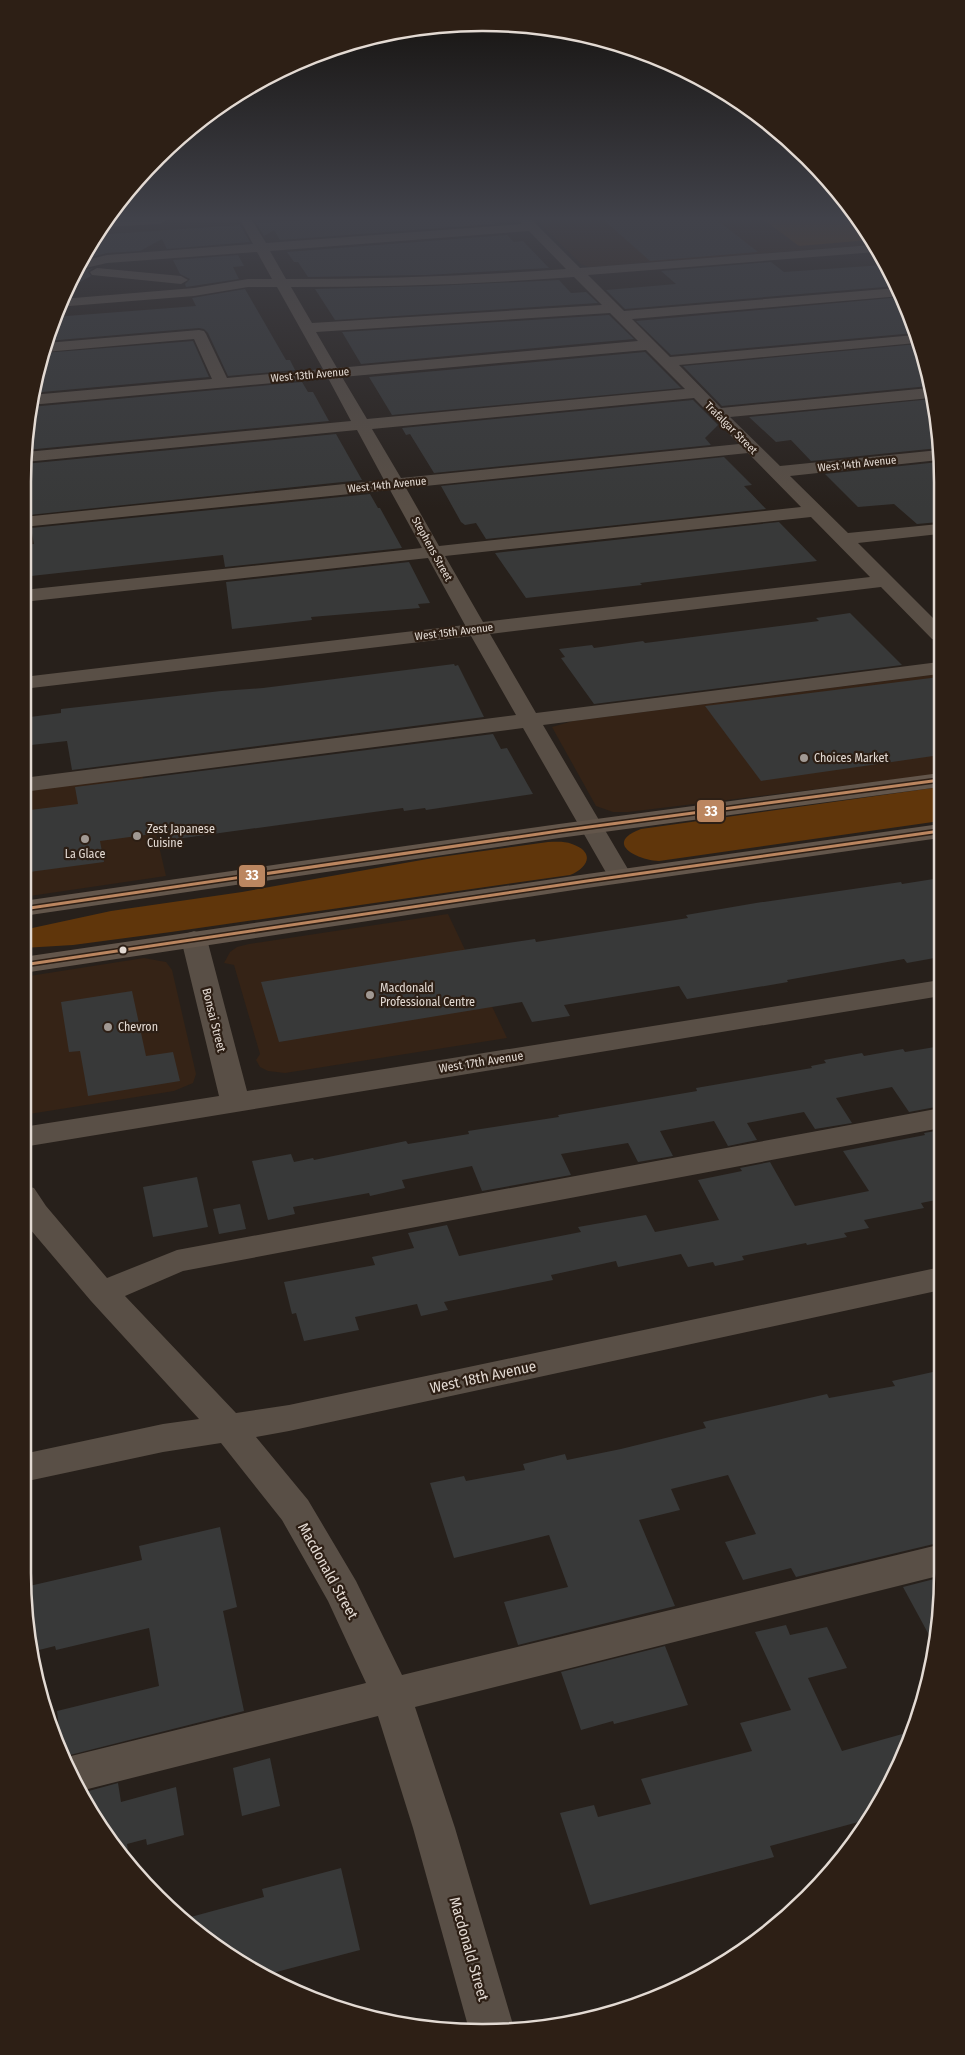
<svg xmlns="http://www.w3.org/2000/svg" width="965" height="2055" viewBox="0 0 965 2055" font-family="'Fira Sans Condensed',sans-serif">
<rect width="100%" height="100%" fill="#27201b"/>
<!-- built -->
<g fill="#352316">
<polygon points="536,220 858,220 872,245 589,267 581,264"/>
<polygon points="939,674 940,774 628,812 613,812 596,806 552,727 573,721"/>
<polygon points="142,774 166,876 23,897 23,789"/>
<polygon points="448,914 507,1038 285,1073 268,1071 260,1067 256,1060 260,1054 234,965 224,963 230,952 237,947 249,944"/>
<polygon points="144,958 166,962 172,970 196,1074 193,1083 174,1091 23,1115 23,977"/>
</g>
<!-- green -->
<g fill="#60360b">
<polygon points="764,220 858,220 869,240 799,246"/>
<path d="M940,787V821L659,861C637,860 603,843 641,829Z"/>
<path d="M548,842C556,842 564,841 572,844C595,852 589,867 570,875L171,932L73,945L23,948V930L111,911L242,892L433,858Z"/>
</g>
<!-- building -->
<g fill="#383939">
<polygon points="313,220 491,220 495,224 280,240 274,230 264,236 256,223"/>
<polygon points="604,220 717,220 758,252 650,261"/>
<polygon points="240,225 250,242 167,249 162,239 140,251 107,253 83,259 96,235"/>
<polygon points="507,235 514,242 523,241 549,268 426,275 308,277 298,262 294,262 287,252"/>
<polygon points="238,255 244,266 233,267 239,279 186,287 185,284 190,279 180,274 173,260"/>
<polygon points="771,262 784,272 883,265 896,286 625,309 606,290 676,284 661,271"/>
<polygon points="93,268 88,272 91,276 67,289 76,272"/>
<polygon points="559,280 571,293 586,292 598,303 335,320 315,289 433,286"/>
<polygon points="245,289 286,360 290,360 295,370 228,376 208,333 204,329 199,328 47,341 54,317 196,306 192,298"/>
<polygon points="902,297 908,307 915,333 671,355 636,321"/>
<polygon points="609,315 634,339 361,364 342,332"/>
<polygon points="193,341 209,377 31,393 43,353"/>
<polygon points="918,344 929,386 722,406 683,366"/>
<polygon points="645,352 681,388 392,415 369,377"/>
<polygon points="302,382 308,392 313,392 329,421 26,450 30,407"/>
<polygon points="932,399 939,422 939,448 811,461 791,440 776,442 749,417"/>
<polygon points="693,400 718,425 705,438 711,445 434,473 410,434 406,435 402,428"/>
<polygon points="336,434 362,480 29,515 22,483 24,464"/>
<polygon points="724,457 752,485 744,486 766,509 486,539 476,523 465,525 461,522 441,486"/>
<polygon points="939,462 939,522 917,524 894,504 858,507 825,474"/>
<polygon points="370,494 378,508 380,508 402,548 225,567 223,555 22,577 22,545 34,544 31,528"/>
<polygon points="779,522 817,561 640,583 642,585 526,598 495,553"/>
<polygon points="409,562 430,603 418,604 420,608 311,617 312,620 232,629 226,582"/>
<polygon points="850,613 902,665 594,704 561,658 565,657 559,649 592,645 594,648 643,641 645,643 819,621 816,618"/>
<polygon points="454,664 455,666 458,665 484,717 72,770 67,741 22,746 22,718 61,713 61,709 221,691 263,688"/>
<polygon points="939,677 940,755 761,781 705,706"/>
<polygon points="493,734 501,749 507,748 533,794 426,810 425,808 404,811 403,808 169,840 167,832 100,841 104,862 22,873 22,811 78,804 75,787"/>
<polygon points="940,878 940,957 907,963 904,959 787,980 788,982 687,999 679,986 564,1005 570,1016 532,1022 522,1002 279,1042 261,982 456,951 535,939 536,942 688,918 686,915 756,903 901,882 902,884"/>
<polygon points="132,991 146,1056 173,1052 180,1081 88,1096 80,1051 69,1052 61,1002"/>
<polygon points="941,1046 941,1106 909,1112 892,1087 836,1098 852,1123 815,1129 804,1112 747,1123 757,1140 728,1146 714,1121 660,1131 673,1156 638,1162 628,1143 561,1154 571,1175 482,1191 472,1166 402,1180 405,1188 370,1196 369,1193 293,1207 295,1214 268,1220 252,1161 291,1154 294,1162 313,1158 314,1160 406,1141 408,1144 469,1134 468,1131 559,1117 558,1115 697,1091 696,1088 812,1068 811,1066 826,1063 824,1060 862,1053 864,1056 903,1049 905,1052"/>
<polygon points="941,1130 941,1199 921,1203 924,1208 864,1220 869,1228 844,1233 847,1237 807,1245 806,1243 742,1256 744,1260 715,1266 713,1262 688,1267 681,1254 618,1267 616,1261 551,1275 553,1280 444,1302 448,1310 421,1316 417,1304 355,1317 359,1330 304,1341 296,1313 292,1314 284,1282 375,1265 372,1257 414,1248 408,1233 447,1225 459,1256 581,1232 578,1227 646,1215 655,1232 719,1220 698,1180 742,1171 740,1168 770,1162 795,1206 869,1191 843,1151 925,1135 924,1133"/>
<polygon points="197,1177 208,1227 153,1237 143,1187"/>
<polygon points="240,1204 246,1229 219,1234 213,1209"/>
<polygon points="942,1370 942,1542 796,1577 791,1568 743,1580 725,1542 756,1534 728,1475 671,1489 680,1510 639,1520 675,1606 518,1645 504,1602 568,1587 549,1535 454,1558 430,1483 464,1476 466,1481 525,1470 523,1464 565,1454 567,1460 621,1449 706,1428 703,1422 827,1394 829,1398 895,1386 892,1381"/>
<polygon points="220,1527 237,1607 223,1611 244,1711 66,1756 61,1747 57,1711 159,1686 149,1628 56,1650 55,1646 35,1651 25,1587 142,1560 139,1546"/>
<polygon points="942,1577 935,1646 903,1587"/>
<polygon points="786,1625 790,1635 827,1627 847,1668 808,1678 842,1751 913,1731 907,1749 862,1821 770,1846 774,1857 590,1905 560,1813 594,1805 598,1817 651,1804 641,1779 752,1751 740,1723 791,1710 755,1632"/>
<polygon points="665,1646 688,1705 614,1724 613,1721 581,1730 561,1672"/>
<polygon points="270,1758 280,1806 242,1816 233,1768"/>
<polygon points="118,1783 121,1802 176,1787 184,1835 147,1845 146,1839 127,1844 130,1864 118,1853 85,1792"/>
<polygon points="341,1868 360,1950 265,1975 227,1955 187,1918 264,1897 262,1889"/>
</g>
<g fill="none" stroke-linecap="round" stroke-linejoin="round">
<!-- minor -->
<g fill="#594f46" fill-rule="evenodd">
<polygon points="106,220 166,220 160,224 100,227"/>
<path d="M240,220H252L266,243L522,224L519,220H532L580,268L872,245L876,252L588,275L624,311L897,288L901,296L632,319L670,357L915,335L916,343L679,365L721,408L929,388L931,398L730,417L780,466L939,450V460L790,476L848,533L939,524V534L858,543L939,624V641L932,639L881,587L490,634L536,713L939,662V674L543,725L632,876L629,881L620,883L611,881L608,876L523,728L23,792V778L516,715L471,636L23,689V677L465,625L428,558L23,602V590L422,548L390,490L23,527V517L384,480L357,430L25,462L26,452L351,421L328,378L30,405L31,395L212,379L194,339L45,352L46,343L199,330L204,331L206,334L227,378L323,369L277,287H248L194,296L57,307L62,299L194,288L248,279H272L257,252L107,263L77,270L82,261L107,255L253,244ZM529,231L566,269C473,276 380,279 286,279L270,251ZM574,277L602,305L312,323L291,287C386,287 479,284 574,277ZM610,313L638,341L337,368L316,332ZM646,350L685,389L367,419L342,377ZM694,398L739,444L401,478L372,429ZM748,453L801,507L439,546L406,488ZM811,517L870,577L483,622L445,556Z"/>
<polygon points="97,268 181,276 188,280 181,284 92,275 90,272"/>
<polygon points="194,931 203,934 207,939 247,1091 940,980 941,996 23,1147 23,1127 219,1096 181,939 185,934"/>
<polygon points="941,1108 941,1128 183,1271 125,1296 236,1413 289,1405 941,1267 941,1290 289,1431 256,1437 308,1500 356,1581 402,1675 942,1544 942,1575 415,1707 455,1828 514,2028 468,2026 413,1828 378,1716 84,1790 67,1757 366,1683 328,1601 282,1520 221,1443 163,1452 23,1482 23,1454 163,1424 199,1419 91,1301 24,1222 23,1185 34,1188 46,1206 107,1278 177,1250"/>
</g>
<!-- major -->
<g fill="#63564b" fill-rule="evenodd">
<polygon points="940,773 940,787 559,838 23,916 23,901 559,824"/>
<polygon points="940,824 940,838 587,888 23,973 23,957 587,874"/>
</g>
<defs>
<g id="bus-1">
<polyline points="23,909 559,831 940,780"/>
<polyline points="23,965 587,881 940,831"/>
</g>
</defs>
<!-- bus-1 casing -->
<use href="#bus-1" stroke="#2d1f15" stroke-width="6"/>
<!-- bus-1 -->
<use href="#bus-1" stroke="#bb8660" stroke-width="3"/>
</g>
<!-- sky -->
<linearGradient id="sky" x2="0" y2="1"><stop stop-color="#15120f"/><stop offset="0.43" stop-color="#41424a"/><stop offset="1" stop-color="#41424a" stop-opacity="0"/></linearGradient>
<rect width="965" height="508" fill="url(#sky)"/>
<!-- markers -->
<g fill="#a19993" stroke="#2d1f15" stroke-width="2">
<circle cx="804" cy="758" r="5"/>
<circle cx="137" cy="836" r="5"/>
<circle cx="85" cy="839" r="5"/>
<circle cx="370" cy="995" r="5"/>
<circle cx="108" cy="1027" r="5"/>
</g>
<circle fill="#e3dad3" stroke="#2d1f15" stroke-width="2" cx="123" cy="950" r="4.5"/>
<g text-anchor="middle" dominant-baseline="central" stroke-width="4.5" stroke-linejoin="round" paint-order="stroke">
<!-- far-street labels -->
<g font-size="11" fill="#e3dad3" stroke="#2d1f15">
<text transform="translate(310 375) rotate(-5)">West 13th Avenue</text>
<text transform="translate(731 428) rotate(45)">Trafalgar Street</text>
<text transform="translate(857 464) rotate(-6)">West 14th Avenue</text>
<text transform="translate(387 485) rotate(-6)">West 14th Avenue</text>
<text transform="translate(432 549) rotate(61)">Stephens Street</text>
<text transform="translate(454 632) rotate(-7)">West 15th Avenue</text>
</g>
<!-- poi labels -->
<g font-size="12" fill="#e3dad3" stroke="#2d1f15" text-anchor="start">
<text x="814" y="758">Choices Market</text>
<text x="147" y="829">Zest Japanese<tspan x="147" dy="14">Cuisine</tspan></text>
<text x="85" y="854" text-anchor="middle">La Glace</text>
<text x="380" y="988">Macdonald<tspan x="380" dy="14">Professional Centre</tspan></text>
<text x="118" y="1027">Chevron</text>
</g>
<!-- street labels -->
<g font-size="12" fill="#e3dad3" stroke="#2d1f15">
<text transform="translate(214 1020) rotate(76)">Bonsai Street</text>
<text transform="translate(481 1062) rotate(-9)">West 17th Avenue</text>
</g>
<!-- near-street labels -->
<g font-size="15" fill="#e3dad3" stroke="#2d1f15">
<text transform="translate(483 1377) rotate(-12)">West 18th Avenue</text>
<text transform="translate(328 1571) rotate(61)">Macdonald Street</text>
<text transform="translate(469 1949) rotate(74)">Macdonald Street</text>
</g>
</g>
<!-- crop -->
<path d="M0 0H965V2055H0ZM482 31H483A451 451 0 0 1 934 482V1573A451 451 0 0 1 483 2024H482A451 451 0 0 1 31 1573V482A451 451 0 0 1 482 31Z" fill="#2d1f15" fill-rule="evenodd"/>
<path fill="none" stroke="#e3dad3" stroke-width="2.5" d="M482 31H483A451 451 0 0 1 934 482V1573A451 451 0 0 1 483 2024H482A451 451 0 0 1 31 1573V482A451 451 0 0 1 482 31Z"/>
<g stroke="#2d1f15" stroke-width="2">
<rect x="696" y="799" width="29" height="24" rx="5" fill="#bb8660"/>
<rect x="238" y="864" width="28" height="24" rx="5" fill="#bb8660"/>
</g>
<g font-size="14" text-anchor="middle" font-weight="bold" fill="#fff">
<text x="711" y="816">33</text>
<text x="252" y="880">33</text>
</g>
</svg>
